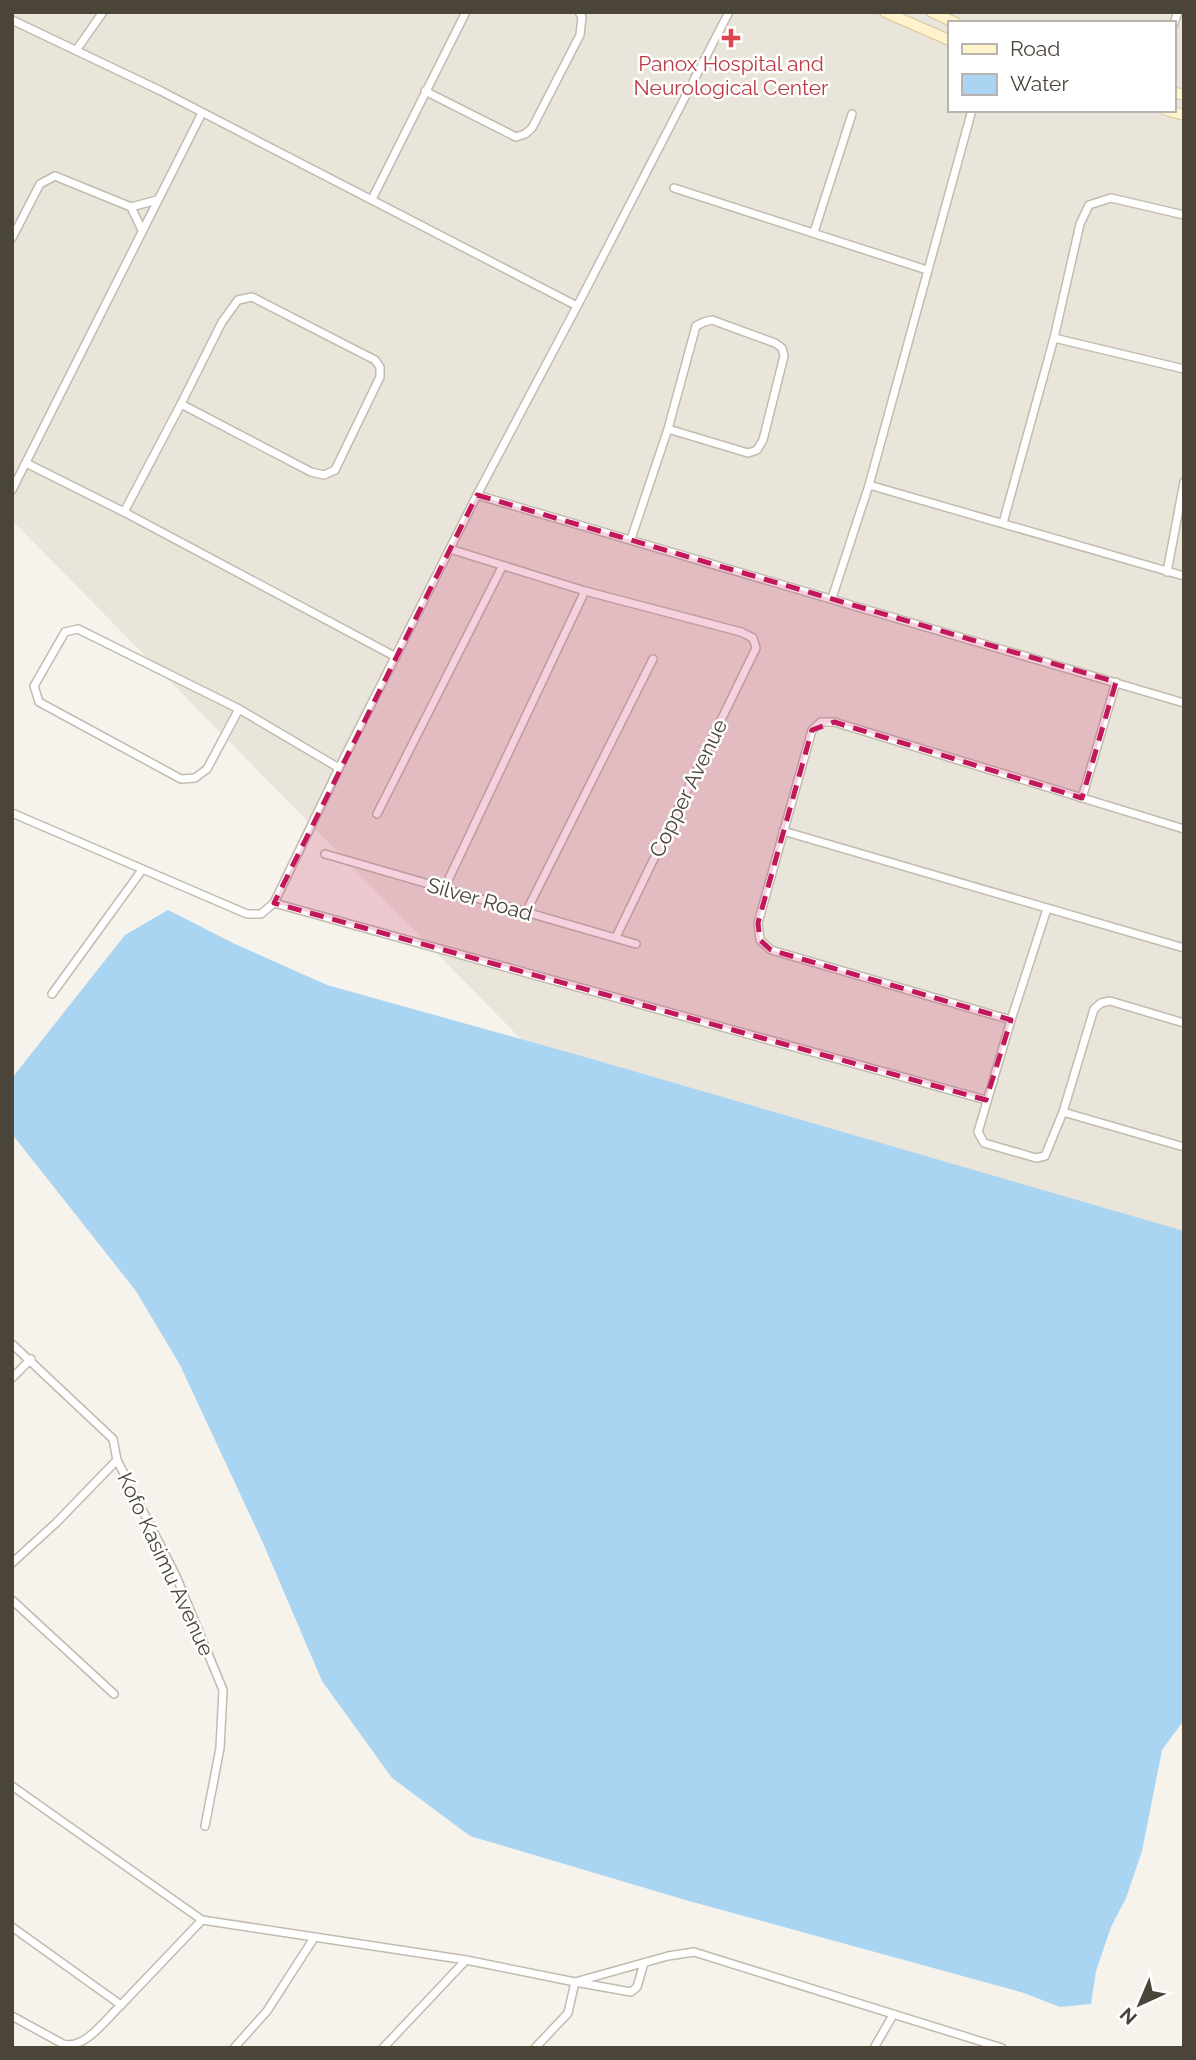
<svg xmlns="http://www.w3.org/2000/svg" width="1196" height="2060" viewBox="0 0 1196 2060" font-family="Raleway,sans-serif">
<rect width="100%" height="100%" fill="#f6f3ec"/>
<!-- residential -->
<path fill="#eae5da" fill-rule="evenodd" d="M12,12H1184V1715L12,520ZM949,23H1173V110H949Z"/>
<!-- water -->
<polygon fill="#a9d4f2" points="168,910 235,944 327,985 578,1055 1184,1231 1184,1720 1162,1750 1142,1851 1126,1898 1111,1927 1096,1971 1091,2004 1060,2007 1024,1993 689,1901 470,1836 392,1778 322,1681 263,1543 180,1365 136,1291 12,1134 12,1078 125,935"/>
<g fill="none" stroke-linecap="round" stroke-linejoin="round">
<defs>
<g id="street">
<polyline points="12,20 161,91 577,306"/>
<polyline points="1173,26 1178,12"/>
<polyline points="77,49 103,12"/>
<polyline points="425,91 516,137 525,134 532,128 580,35 582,17 579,12"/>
<polyline points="674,188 927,270"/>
<polyline points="372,199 466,12"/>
<polyline points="131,207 142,230"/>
<polyline points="814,232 852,114"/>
<polyline points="12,238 40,184 55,176 131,207 157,200"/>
<polygon points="252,297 375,360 380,367 380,377 335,470 324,475 311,472 181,404 222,322 238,300"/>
<polyline points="1054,338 1184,369"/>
<polyline points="26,463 124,512 396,657"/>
<polyline points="869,485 1184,576"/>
<polyline points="12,490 202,113"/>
<polyline points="477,495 1184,703"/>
<polyline points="124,512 181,404"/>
<polyline points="1003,523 1054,338 1080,224 1089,205 1111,198 1184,215"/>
<polyline points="631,539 668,429 696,326 704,322 712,320 775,343 782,348 784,356 763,440 757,450 748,453 668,429"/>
<polyline points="450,549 585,591 741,632 753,638 756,648 616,937"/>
<polyline points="1167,572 1184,482"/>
<polyline points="832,598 869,485 972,110"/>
<polyline points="239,709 207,769 195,778 181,779 39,702 34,686 65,632 78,629 239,709 339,768"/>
<polyline points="1082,798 1116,682"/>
<polyline points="12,813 247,914 261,914 274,903 339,768 477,495 584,293 729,12"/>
<polyline points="377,814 502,567"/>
<polyline points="783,831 1184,948"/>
<polyline points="325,854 636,944"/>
<polyline points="444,889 585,591"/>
<polyline points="274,903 986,1100"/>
<polyline points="1047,909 1011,1020 978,1132 984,1143 1036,1158 1045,1156 1063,1112 1094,1009 1101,1003 1110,1001 1184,1023"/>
<polyline points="526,912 653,659"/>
<polyline points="52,994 142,870"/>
<polyline points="1011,1020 771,950 760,940 758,923 812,730 821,722 834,722 1184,829"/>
<polyline points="1063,1112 1184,1147"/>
<polyline points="12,1344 113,1439 117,1460 176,1576 223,1690 220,1748 205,1826"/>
<polyline points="12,1378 31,1359"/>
<polyline points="12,1563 56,1523 117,1460"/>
<polyline points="12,1600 114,1694"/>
<polyline points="12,1786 202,1920 466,1960 575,1982 668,1956 694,1952 1002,2048"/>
<polyline points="12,1927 121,2005 202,1920"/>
<path d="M12,2016L63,2044C85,2050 106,2019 121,2005"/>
<polyline points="234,2048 267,2011 314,1938"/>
<polyline points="383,2048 466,1960"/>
<polyline points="535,2048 568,2013 575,1982 631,1992 637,1987 644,1963"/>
<polyline points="874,2048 893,2015"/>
</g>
<g id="secondary">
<polyline points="885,12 949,40"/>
<polyline points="932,12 956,23"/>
<polyline points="1173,92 1184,95"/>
<polyline points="1166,110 1184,115"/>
</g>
</defs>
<!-- street casing -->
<use href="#street" stroke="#c2bbae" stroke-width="10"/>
<!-- secondary casing -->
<use href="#secondary" stroke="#d6c79b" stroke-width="12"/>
<!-- street -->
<use href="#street" stroke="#fff" stroke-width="7"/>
<!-- secondary -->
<use href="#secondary" stroke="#fff3cd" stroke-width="10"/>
</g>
<!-- marked area -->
<path fill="#c2185b" fill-opacity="0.2" stroke="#c2185b" stroke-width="5" stroke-dasharray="14 9" stroke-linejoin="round" d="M477,495L1116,682L1082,798L834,722L812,730L758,923L760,940L771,950L1011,1020L986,1100L274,903Z"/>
<!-- markers -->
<path fill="#e0444e" stroke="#fff" stroke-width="2.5" d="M727.5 27.5h7v7h7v7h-7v7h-7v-7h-7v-7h7z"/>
<g text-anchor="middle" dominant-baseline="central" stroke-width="5" stroke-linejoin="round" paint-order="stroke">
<!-- health labels -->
<g font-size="21" fill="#be3a42" stroke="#fff">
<text x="731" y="63">Panox Hospital and<tspan x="731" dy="24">Neurological Center</tspan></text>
</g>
<!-- street labels -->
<g font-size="21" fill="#4b4439" stroke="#fff">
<text transform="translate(688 788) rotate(-64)">Copper Avenue</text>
<text transform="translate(480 899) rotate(16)">Silver Road</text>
<text transform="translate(166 1564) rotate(65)">Kofo Kasimu Avenue</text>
</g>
</g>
<!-- border -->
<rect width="1196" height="2060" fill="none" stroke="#4b4439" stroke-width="28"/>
<!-- legend -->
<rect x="948" y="21" width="228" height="91" fill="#ffffff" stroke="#b7b4b0" stroke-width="2"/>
<rect x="962" y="44" width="35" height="10" fill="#fff3cd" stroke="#b7b4b0" stroke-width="2"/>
<text x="1010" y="56" font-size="21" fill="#4b4439">Road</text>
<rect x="962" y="74" width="35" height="21" fill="#a9d4f2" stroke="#b7b4b0" stroke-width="2"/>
<text x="1010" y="91" font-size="21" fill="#4b4439">Water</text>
<!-- north arrow -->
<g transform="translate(1140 2004) rotate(224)" stroke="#ffffff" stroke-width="5" paint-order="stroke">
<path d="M0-5L12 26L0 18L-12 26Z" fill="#4b4439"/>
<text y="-10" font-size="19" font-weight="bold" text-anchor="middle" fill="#4b4439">N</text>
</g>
</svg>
